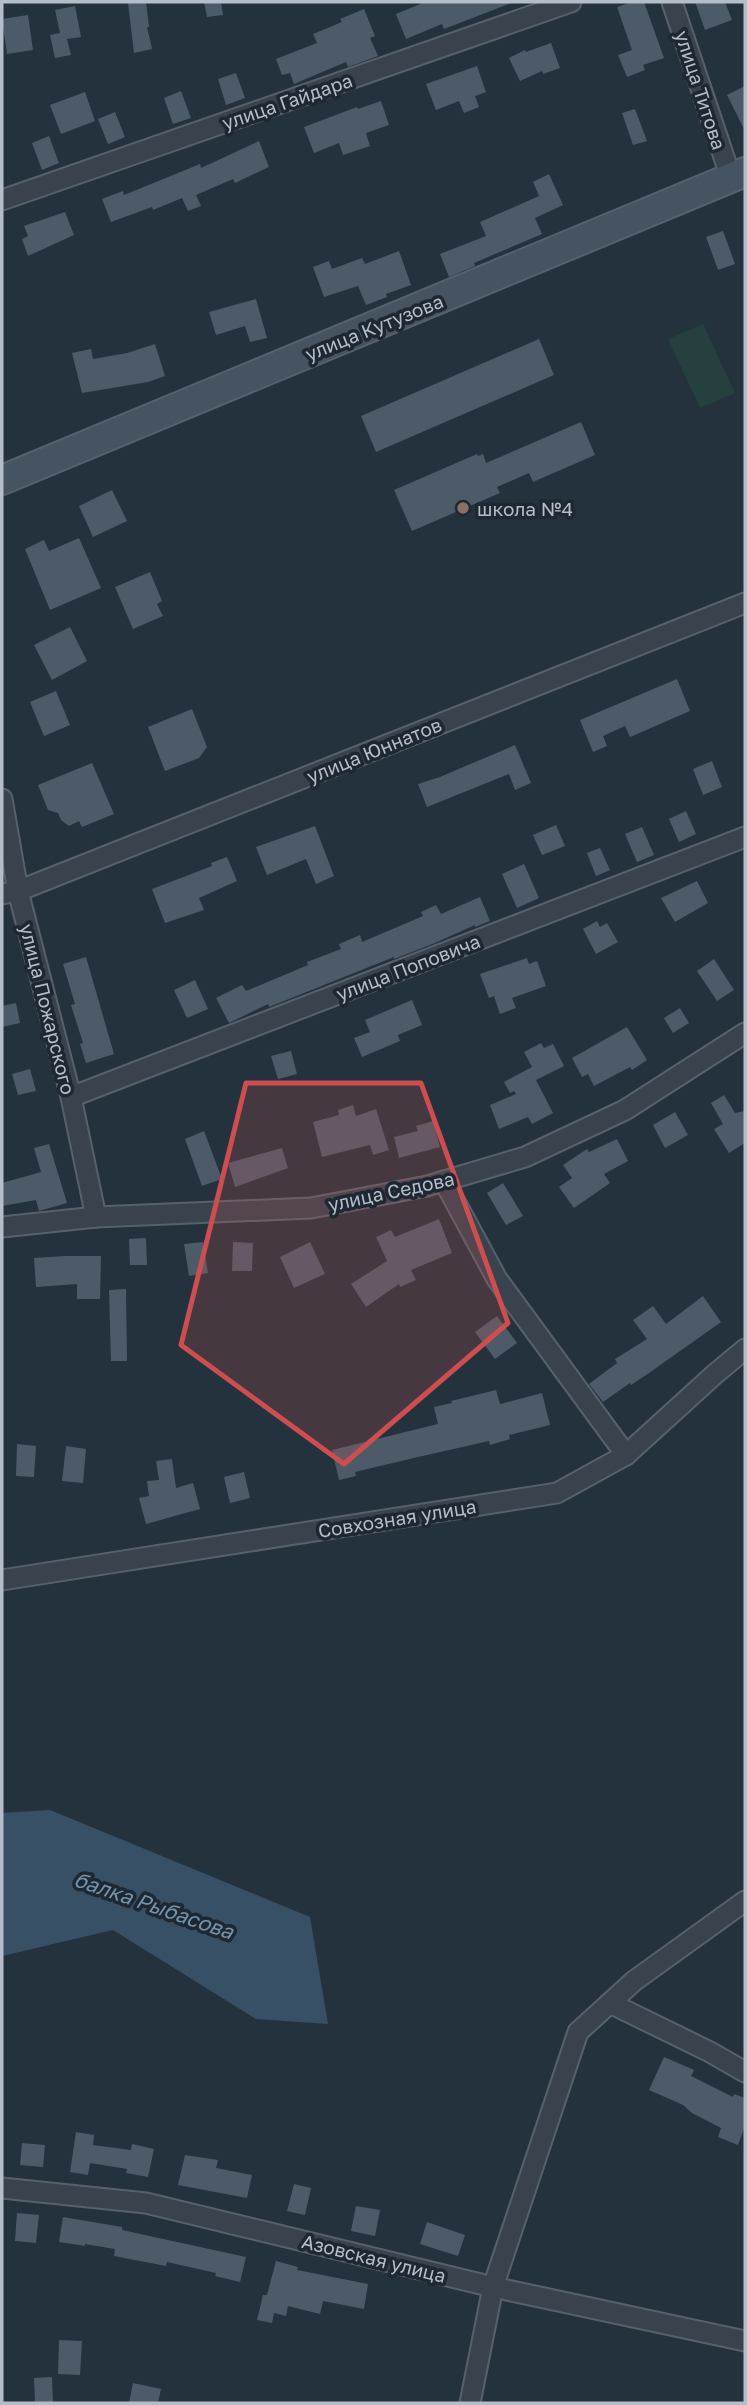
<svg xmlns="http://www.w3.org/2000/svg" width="747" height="2405" viewBox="0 0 747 2405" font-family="'Golos Text',sans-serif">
<rect width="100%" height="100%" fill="#24323e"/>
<!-- green -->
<polygon fill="#263f3f" points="703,324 735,393 700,408 668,339"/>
<!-- water -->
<polygon fill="#385065" points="50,1810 310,1917 328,2024 256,2019 113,1930 2,1956 2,1813"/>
<!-- building -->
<g fill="#4d5b69">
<polygon points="146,2 149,27 147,27 152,49 134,53 128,3"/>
<polygon points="204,2 221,2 223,15 207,17"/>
<polygon points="425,2 511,2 511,3 444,29 442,24 406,39 396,14"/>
<polygon points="632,2 644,2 664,58 643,65 645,70 627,77 618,55 632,50 617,7"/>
<polygon points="695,2 725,2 732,20 705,30"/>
<polygon points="75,6 81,37 67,39 71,55 55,58 50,35 60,33 55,10"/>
<polygon points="364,9 375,36 370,38 378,56 348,67 346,62 294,84 290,73 282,75 276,59 317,43 313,34 342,22 340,19"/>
<polygon points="28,15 33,50 7,54 2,19"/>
<polygon points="551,43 560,68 543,74 542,71 520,81 509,58 525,50 526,52"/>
<polygon points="477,66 486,92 475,96 479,107 464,113 459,101 436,110 426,84"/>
<polygon points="236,73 245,98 226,105 218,79"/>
<polygon points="745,86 745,131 727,95"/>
<polygon points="181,91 191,118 173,124 164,98"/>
<polygon points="85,92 95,121 61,134 50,105"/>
<polygon points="381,101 389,125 366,133 370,146 343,155 339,143 314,153 304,127 357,107 358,109"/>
<polygon points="635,109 647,141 633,145 622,113"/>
<polygon points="115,112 125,137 108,144 98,119"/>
<polygon points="49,136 59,163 42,170 32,143"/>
<polygon points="259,141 269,167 235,183 233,179 196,195 201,206 188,211 182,198 153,210 152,207 111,222 102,199 123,191 124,195 200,164 201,168"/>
<polygon points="549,174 563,205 535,218 542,234 474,263 475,266 449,277 440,254 486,236 480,222 539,196 533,182"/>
<polygon points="65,212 74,235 28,256 22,239 28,236 24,226"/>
<polygon points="723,231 735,264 718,270 706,237"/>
<polygon points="399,251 411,285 386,294 387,297 366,305 358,286 324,297 313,267 329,261 332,269 362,258 365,264"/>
<polygon points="256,299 267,338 250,342 245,326 216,335 209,312"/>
<polygon points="539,339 554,375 376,452 361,416"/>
<polygon points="155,344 165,376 148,382 82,393 72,353 91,349 93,359 127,353"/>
<polygon points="581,422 595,455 533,482 529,473 497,487 500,493 412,531 394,490 477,454 478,456 483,454 486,463"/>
<polygon points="112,490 127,521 93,537 79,506"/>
<polygon points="79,538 101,588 50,610 25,549 44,540 49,551"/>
<polygon points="150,572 162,601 157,604 163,616 133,629 115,587"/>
<polygon points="70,627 87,661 52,680 34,645"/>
<polygon points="677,679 690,711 630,737 625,726 603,736 607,746 593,752 580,720"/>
<polygon points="56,691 70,725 44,736 30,702"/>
<polygon points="192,709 207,747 199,758 165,771 148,727"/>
<polygon points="515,745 531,783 515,790 509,774 427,807 418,784 440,777"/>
<polygon points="712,761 722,787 703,795 693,769"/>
<polygon points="92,763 114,814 82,827 79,821 69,826 61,820 58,813 48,810 38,785"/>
<polygon points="686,811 696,834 679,842 669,819"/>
<polygon points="556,825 565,846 542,855 533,835"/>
<polygon points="315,826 334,876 316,884 306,859 267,875 256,847"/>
<polygon points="642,827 654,855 637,862 625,834"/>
<polygon points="600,848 610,870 596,876 587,853"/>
<polygon points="227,857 237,881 199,898 204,910 165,923 152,889 212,866 211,863"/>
<polygon points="524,864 539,898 517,908 502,874"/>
<polygon points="697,881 708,903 675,922 661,898"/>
<polygon points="480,897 490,921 475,927 475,925 435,943 394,959 394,957 269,1007 268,1004 229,1023 216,998 242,985 246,991 308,965 307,962 341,949 339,944 360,935 362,942 423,916 421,912 436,905 441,914"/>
<polygon points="597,921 600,927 607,923 618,942 596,954 583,929"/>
<polygon points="86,957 114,1054 86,1063 80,1044 83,1043 71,1005 75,1004 63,964"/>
<polygon points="527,958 529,964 537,961 546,986 512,998 516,1008 500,1014 494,996 489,998 480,974"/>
<polygon points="714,959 734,990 717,1001 697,971"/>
<polygon points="195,980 208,1009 187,1018 174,990"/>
<polygon points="412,1000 422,1025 398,1035 400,1041 362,1057 354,1038 370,1032 365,1020"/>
<polygon points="16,1003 20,1023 2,1027 2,1006"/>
<polygon points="680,1008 689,1023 673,1033 664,1018"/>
<polygon points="627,1027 647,1060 632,1070 630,1067 594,1086 588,1074 582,1077 572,1058"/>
<polygon points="541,1043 544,1048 553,1044 564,1066 536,1080 553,1113 532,1124 528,1117 499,1129 490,1105 516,1094 514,1091 510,1093 504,1082 532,1067 524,1052"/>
<polygon points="291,1051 297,1074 278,1079 271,1056"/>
<polygon points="30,1069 36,1091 18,1095 12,1074"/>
<polygon points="724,1095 735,1113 745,1111 745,1143 729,1153 714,1129 723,1124 711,1103"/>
<polygon points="353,1105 356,1116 376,1109 389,1150 373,1155 370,1145 322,1157 313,1122 339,1115 338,1110"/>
<polygon points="675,1112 688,1135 665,1148 653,1125"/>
<polygon points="433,1121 440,1147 399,1158 394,1137 418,1131 416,1126"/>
<polygon points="204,1131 222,1179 202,1186 185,1139"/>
<polygon points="617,1139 628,1161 604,1174 610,1183 574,1208 559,1187 572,1178 563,1165 587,1149 589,1152"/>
<polygon points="49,1144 67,1203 39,1211 36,1200 2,1206 2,1183 41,1172 34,1148"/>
<polygon points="282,1148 288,1168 235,1187 228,1163"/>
<polygon points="503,1183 523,1216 506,1225 487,1193"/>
<polygon points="439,1219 452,1253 411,1270 416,1280 400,1287 399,1284 366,1307 351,1284 387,1261 376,1237 391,1230 395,1237"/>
<polygon points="146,1238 147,1265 130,1265 129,1239"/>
<polygon points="203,1242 208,1273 189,1276 184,1244"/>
<polygon points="233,1242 253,1243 252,1271 232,1271"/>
<polygon points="310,1242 325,1274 294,1288 280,1257"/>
<polygon points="65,1256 101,1256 100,1299 77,1299 77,1284 36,1287 34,1258"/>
<polygon points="126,1289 127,1361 111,1361 109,1290"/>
<polygon points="703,1296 721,1322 649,1373 631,1385 630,1383 603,1402 589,1384 617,1363 615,1359 647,1339 633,1320 653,1306 666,1324"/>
<polygon points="497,1316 517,1343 495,1359 475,1332"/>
<polygon points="496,1390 500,1404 542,1393 550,1425 509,1435 510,1439 490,1445 489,1441 418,1457 355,1472 356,1476 339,1480 332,1450 438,1424 434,1407 452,1403 451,1401"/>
<polygon points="17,1444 36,1446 34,1477 16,1476"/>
<polygon points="66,1446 86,1449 83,1483 62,1481"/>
<polygon points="172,1459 176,1488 193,1483 200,1509 146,1524 139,1498 149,1496 147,1481 159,1480 156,1461"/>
<polygon points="244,1472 250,1498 230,1503 224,1477"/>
<polygon points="664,2057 694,2070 691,2076 733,2097 734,2094 745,2098 745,2126 738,2145 718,2137 721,2128 692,2113 683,2105 649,2090"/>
<polygon points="76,2132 94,2135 93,2145 131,2150 132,2144 154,2149 148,2177 126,2173 127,2169 90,2163 88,2175 70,2172"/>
<polygon points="22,2143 45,2145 43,2167 20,2165"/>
<polygon points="185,2155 218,2160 216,2168 252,2175 247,2198 178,2185"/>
<polygon points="294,2184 311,2188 305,2215 287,2211"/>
<polygon points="356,2206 380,2210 375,2236 351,2231"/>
<polygon points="17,2213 39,2215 36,2243 15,2241"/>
<polygon points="63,2217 122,2227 122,2230 246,2257 240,2282 215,2276 216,2273 167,2262 166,2266 114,2256 115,2249 85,2244 85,2246 59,2242"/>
<polygon points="427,2222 465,2235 458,2256 420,2244"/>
<polygon points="276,2261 298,2267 297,2270 368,2284 364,2309 323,2301 320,2314 288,2306 286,2316 274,2313 272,2323 257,2320 263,2295 267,2295"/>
<polygon points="59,2340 82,2341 80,2375 58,2374"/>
<polygon points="52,2377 53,2403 35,2403 34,2378"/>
<polygon points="133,2383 161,2389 158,2403 129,2403"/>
</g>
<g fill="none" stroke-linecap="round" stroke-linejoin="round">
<defs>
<g id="street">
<polyline points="672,2 731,178"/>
<polyline points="2,200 571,2"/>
<polyline points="2,799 18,891 71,1097 96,1217"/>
<polyline points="2,894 18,891 745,603"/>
<polyline points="71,1097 745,837"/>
<polyline points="444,1181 497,1279 626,1455"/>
<polyline points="2,1227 96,1217 311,1208 427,1186 525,1157 625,1110 745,1033"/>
<polyline points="2,1580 557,1493 626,1455 715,1374 745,1349"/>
<polyline points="610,2003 710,2052 745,2072"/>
<polyline points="2,2188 146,2203 493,2287 745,2341"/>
<polyline points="470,2403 493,2287 578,2032 634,1981 745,1901"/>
</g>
<polyline id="secondary" points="2,480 745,172"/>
</defs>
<!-- street casing -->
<use href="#street" stroke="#56616c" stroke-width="23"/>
<!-- secondary casing -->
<use href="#secondary" stroke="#56616c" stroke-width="32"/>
<!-- street -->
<use href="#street" stroke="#38434e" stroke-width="19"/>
<!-- secondary -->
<use href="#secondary" stroke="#465361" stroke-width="28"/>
</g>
<!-- marked area -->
<path fill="#ce4e50" fill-opacity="0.2" stroke="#ce4e50" stroke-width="5" stroke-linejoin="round" d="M246,1083H421L508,1323L344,1464L181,1345Z"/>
<!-- markers -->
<circle fill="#8d6e63" stroke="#1d2833" stroke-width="2.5" cx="463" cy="508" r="7"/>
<g text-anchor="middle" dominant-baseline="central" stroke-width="7" stroke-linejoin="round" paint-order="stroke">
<!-- street labels -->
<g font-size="19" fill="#b4bec9" stroke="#1d2833">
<text transform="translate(701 90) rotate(72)">улица Титова</text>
<text transform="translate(287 101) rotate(-19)">улица Гайдара</text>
<text transform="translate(374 327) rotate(-22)">улица Кутузова</text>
<text transform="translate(374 750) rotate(-22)">улица Юннатов</text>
<text transform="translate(408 967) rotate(-21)">улица Поповича</text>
<text transform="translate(48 1009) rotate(76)">улица Пожарского</text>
<text transform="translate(391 1191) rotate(-12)">улица Седова</text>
<text transform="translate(397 1518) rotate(-9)">Совхозная улица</text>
<text transform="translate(374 2258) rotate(14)">Азовская улица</text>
</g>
<!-- poi labels -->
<g font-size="19" fill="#b4bec9" stroke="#1d2833" text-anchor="start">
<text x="477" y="508">школа №4</text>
</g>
<!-- water labels -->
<g font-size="21" font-style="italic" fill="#7493ab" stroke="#1d2833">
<text transform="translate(154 1905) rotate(19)">балка Рыбасова</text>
</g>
</g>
<!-- border -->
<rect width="747" height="2405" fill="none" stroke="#b4bec9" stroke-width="7"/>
</svg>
